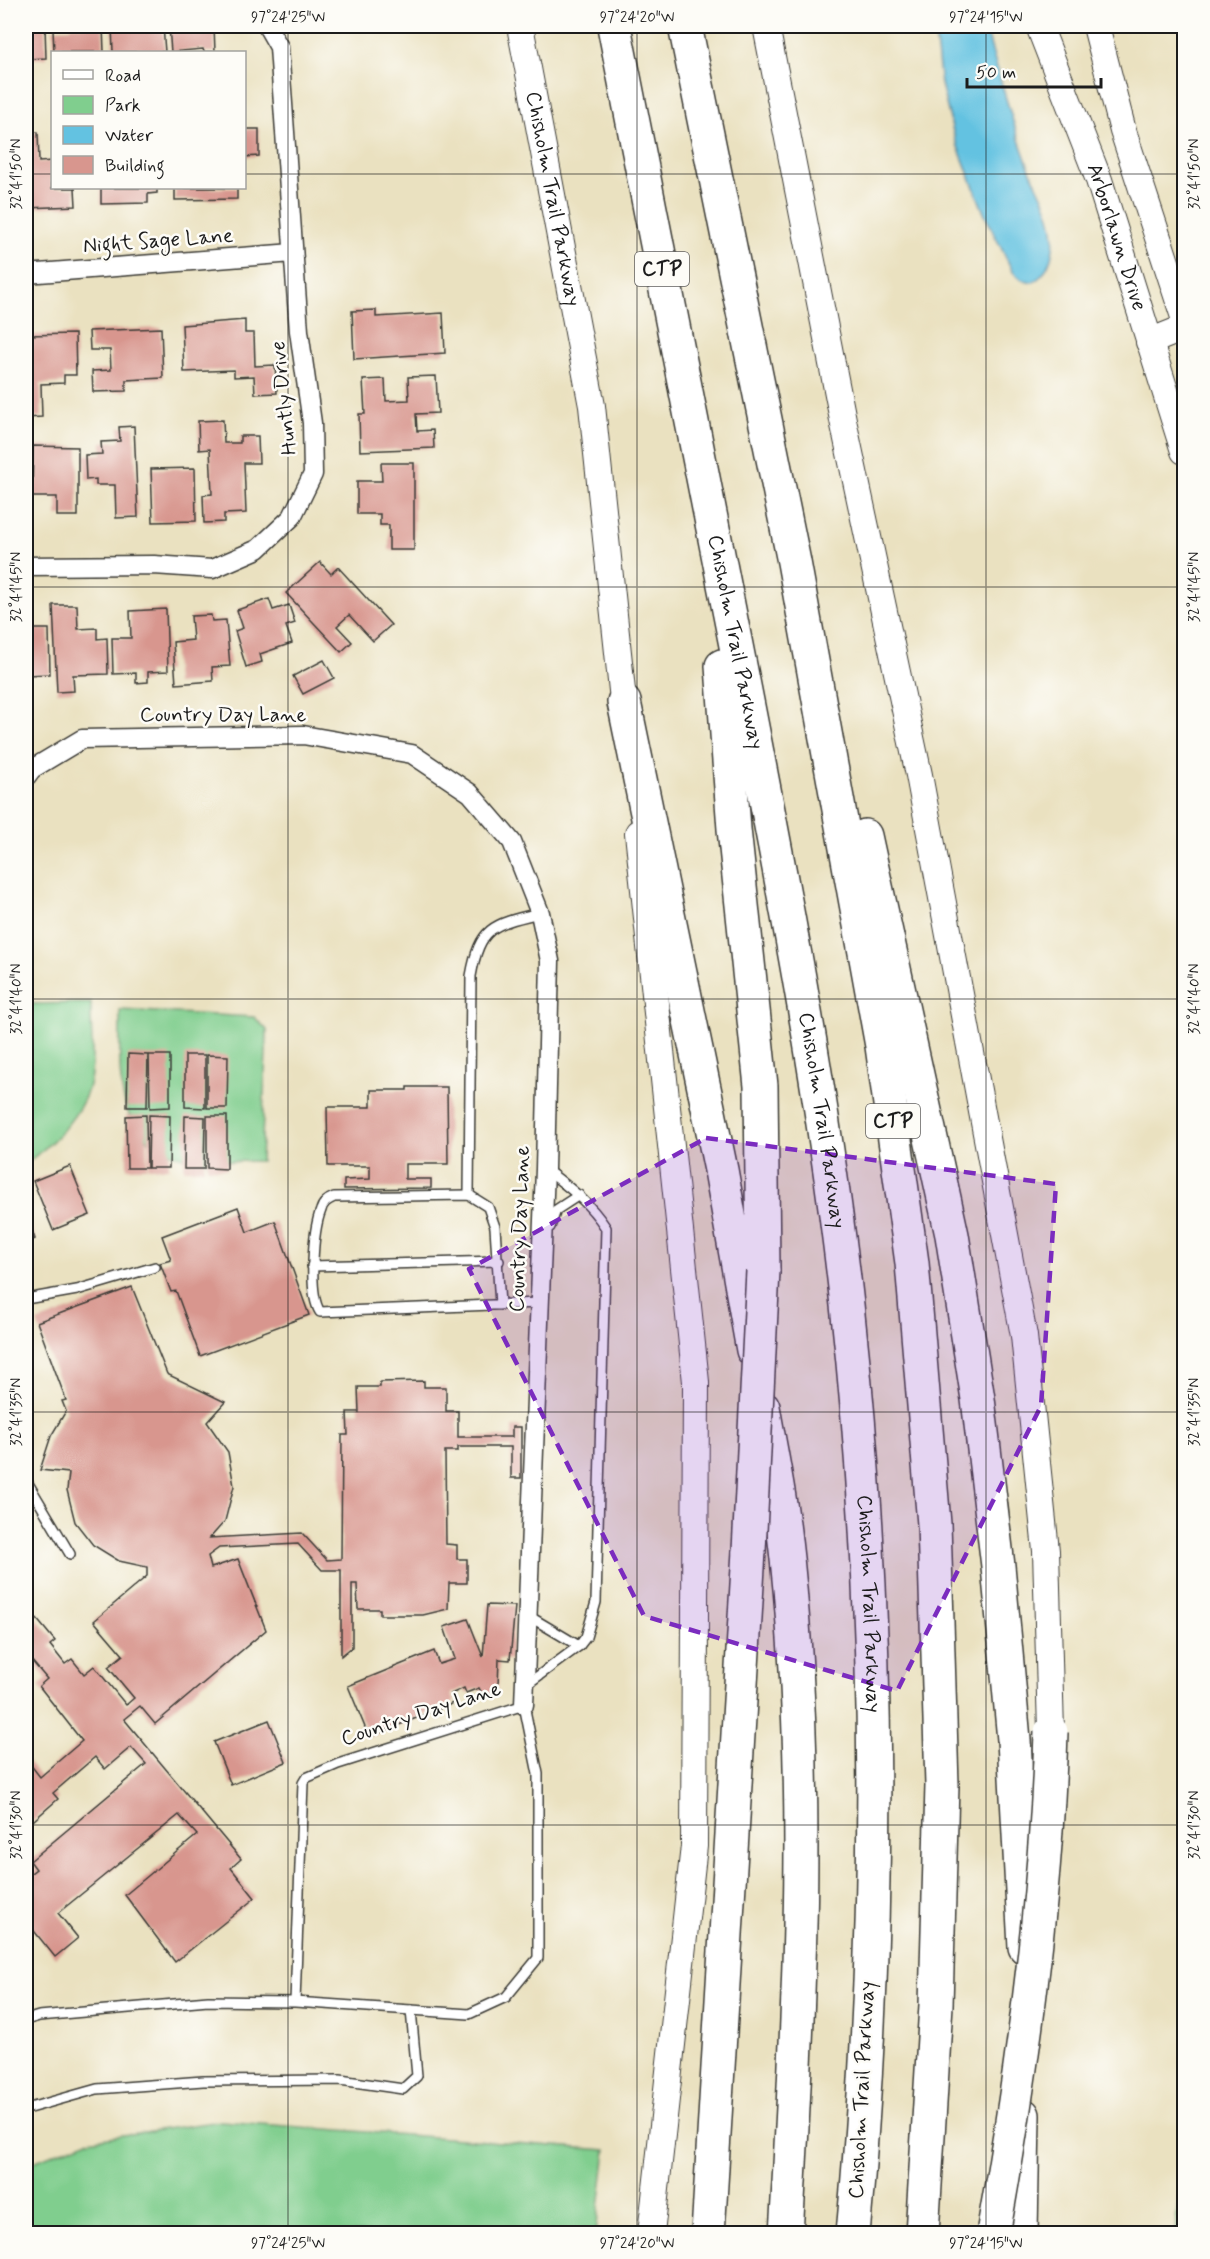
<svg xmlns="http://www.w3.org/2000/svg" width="1210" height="2259" viewBox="0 0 1210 2259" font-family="Mynerve,sans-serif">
<rect width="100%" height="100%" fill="#fdfcf7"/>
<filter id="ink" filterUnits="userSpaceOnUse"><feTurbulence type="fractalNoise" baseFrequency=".0167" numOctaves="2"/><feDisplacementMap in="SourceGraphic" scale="12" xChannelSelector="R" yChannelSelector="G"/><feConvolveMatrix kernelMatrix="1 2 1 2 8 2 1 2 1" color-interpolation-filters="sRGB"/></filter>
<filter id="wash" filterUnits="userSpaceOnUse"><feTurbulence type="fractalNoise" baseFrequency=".008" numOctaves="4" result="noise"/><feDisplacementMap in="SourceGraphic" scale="24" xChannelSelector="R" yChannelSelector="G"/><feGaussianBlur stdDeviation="1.35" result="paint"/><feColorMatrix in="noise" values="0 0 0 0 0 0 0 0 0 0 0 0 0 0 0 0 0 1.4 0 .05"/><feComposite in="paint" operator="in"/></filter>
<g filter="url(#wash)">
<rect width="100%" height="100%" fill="#eae1c0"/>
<!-- green -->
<g fill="#80ce8e" stroke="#4e7555" stroke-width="1.5">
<path d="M91,1003C90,1031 97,1071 85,1097C73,1123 49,1147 26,1163V1004Z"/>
<path d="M120,1010L254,1017L267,1030L261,1161C241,1161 218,1163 197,1160C110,1146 120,1081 120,1010Z"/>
<polygon points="221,2121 606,2150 596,2233 26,2233 26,2165 88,2140"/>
<polygon points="1184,2142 1184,2233 1175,2233"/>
</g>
<!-- water -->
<path fill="#63c2e1" stroke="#406f7e" stroke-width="1.5" d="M934,26H985C998,71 1010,117 1027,162C1035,184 1050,206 1053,230C1056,248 1050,273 1033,282L1022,280L1013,272L984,213L955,139L941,84Z"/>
<g id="blocks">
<!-- building -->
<g fill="#d8968e">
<polygon points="26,26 45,26 46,58 28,59 30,83 26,83"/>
<polygon points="71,26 103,26 104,52 54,52 53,29 71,28"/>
<polygon points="112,26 163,26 165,52 113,52"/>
<polygon points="169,26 214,26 215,52 204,52 203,49 171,52"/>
<polygon points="244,129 259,129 259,156 244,157"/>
<polygon points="38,132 39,162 52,161 52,188 75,188 76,206 26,208 26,133"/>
<polygon points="101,188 157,188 157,193 148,194 148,203 101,204"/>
<polygon points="175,188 237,188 237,199 175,200"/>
<polygon points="376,310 376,317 443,313 445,353 354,359 352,311"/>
<polygon points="245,320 245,333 254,333 255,366 275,365 277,393 255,394 254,376 234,377 234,370 184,372 182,325"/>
<polygon points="161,328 163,378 126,380 126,391 93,392 92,371 111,370 110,350 90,350 89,331"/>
<polygon points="75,334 76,375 64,375 64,383 41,384 42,417 26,418 26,335"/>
<polygon points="436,376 438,413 416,414 417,431 433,430 434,448 360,451 359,414 365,414 363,380 385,379 386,401 409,400 408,377"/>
<polygon points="223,420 224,443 240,443 240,436 258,436 259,463 244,463 246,513 224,514 224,522 204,523 203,495 212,494 210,449 199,450 198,421"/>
<polygon points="134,426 138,517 116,518 115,485 96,485 96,479 86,480 85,455 102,454 101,442 120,441 119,427"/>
<polygon points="33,446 78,447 78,516 57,516 57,497 32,497"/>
<polygon points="381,463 414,463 414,550 389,550 389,525 380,525 380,514 357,514 357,481 382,481"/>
<polygon points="195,468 196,521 153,522 151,469"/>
<polygon points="320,562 331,574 338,567 391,625 373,641 349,615 337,626 352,642 341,652 286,593"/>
<polygon points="269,599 273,610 289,605 295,623 286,626 292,643 260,654 262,662 246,667 235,631 243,628 237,610"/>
<polygon points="53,605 77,605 78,629 97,628 97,639 107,638 108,674 73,675 74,691 57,692"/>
<polygon points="166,609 168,671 148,672 148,682 136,683 136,673 113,674 112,638 131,638 130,611"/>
<polygon points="211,615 212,621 226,620 230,666 212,667 213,681 176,684 173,642 193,640 191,616"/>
<polygon points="26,629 49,629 50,674 26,675"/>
<polygon points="324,660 334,678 303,694 293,676"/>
<polygon points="128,1054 148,1055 147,1107 127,1107"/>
<polygon points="149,1055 170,1055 170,1107 150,1108"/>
<polygon points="185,1055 205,1055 205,1108 185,1107"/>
<polygon points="207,1055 228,1056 227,1108 207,1108"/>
<polygon points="407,1087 447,1087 448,1164 405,1164 405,1179 431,1179 431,1188 344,1189 344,1180 370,1179 370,1166 328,1166 327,1107 371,1107 371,1090 407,1090"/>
<polygon points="146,1115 147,1168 127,1168 126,1116"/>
<polygon points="149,1115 170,1116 169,1168 148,1168"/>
<polygon points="185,1116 205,1117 204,1169 184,1169"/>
<polygon points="207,1116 227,1116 227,1169 207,1168"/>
<polygon points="70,1166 90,1215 53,1230 33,1181"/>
<polygon points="238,1207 247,1232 275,1221 309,1315 200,1356 176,1291 171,1292 160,1263 171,1260 162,1236"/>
<polygon points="26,1213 35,1239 26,1243"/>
<polygon points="132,1287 167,1374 225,1402 207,1422 228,1452 234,1486 225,1521 210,1538 302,1533 327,1560 341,1559 342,1435 348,1435 347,1412 359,1412 358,1387 380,1387 380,1382 424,1381 424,1387 446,1387 446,1411 458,1411 458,1437 512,1437 512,1427 521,1427 521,1478 511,1478 511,1447 458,1447 458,1451 445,1451 446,1544 457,1545 457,1559 467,1559 467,1583 449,1583 448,1609 423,1615 380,1615 380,1609 358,1609 357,1584 352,1584 352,1647 341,1656 341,1570 322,1570 298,1544 219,1548 208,1556 211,1568 238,1559 266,1630 155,1724 140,1706 124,1719 241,1859 231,1868 255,1898 175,1962 125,1895 197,1835 179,1815 58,1913 78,1938 55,1957 26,1921 26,1874 27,1876 36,1869 30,1861 146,1764 131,1747 105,1769 95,1757 53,1793 58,1799 26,1827 26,1759 40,1777 82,1741 39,1686 47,1679 31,1660 26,1664 26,1606 55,1641 50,1645 65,1664 72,1659 84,1674 94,1666 126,1705 134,1698 108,1667 123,1655 94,1621 147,1576 147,1567 119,1561 93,1545 75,1522 67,1490 69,1473 40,1470 51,1436 66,1411 62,1401 66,1400 37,1322"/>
<polygon points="487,1605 515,1606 510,1660 499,1659 498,1686 496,1686 498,1692 484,1697 479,1688 466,1693 464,1688 451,1694 454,1702 449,1705 369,1737 348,1686 434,1651 439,1664 455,1659 444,1627 468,1619 483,1657"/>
<polygon points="269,1720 286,1762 231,1785 214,1742"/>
</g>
</g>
</g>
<g filter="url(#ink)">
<use href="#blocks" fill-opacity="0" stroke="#3b3a35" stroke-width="1.5"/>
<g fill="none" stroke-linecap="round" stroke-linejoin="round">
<defs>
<g id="lane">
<path d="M469,1195L471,976C480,926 493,924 540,913"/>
<polyline points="550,1227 556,1210 579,1195"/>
<polyline points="312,1266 499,1261"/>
<polyline points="26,1299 77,1290 155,1267"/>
<path d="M500,1305L495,1227L488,1207L469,1195L334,1197C327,1200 323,1203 321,1210C313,1230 308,1294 320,1312L540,1303"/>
<polyline points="26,1480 70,1554"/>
<polyline points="527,1615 579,1646"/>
<path d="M526,1685L579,1646L586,1637L596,1602L606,1228C590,1203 569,1187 545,1169"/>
<polyline points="26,2020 39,2016 208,2001 295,2002 469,2014 506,1997 538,1958 538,1774 524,1705 338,1764 306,1778 303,1783 295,2002"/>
<polyline points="26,2109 97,2089 203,2081 340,2080 403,2089 417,2076 411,2010"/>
</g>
<g id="street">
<polyline points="26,274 293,253"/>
<polyline points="26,566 154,565 212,569 258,549 292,517 313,474 312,423 299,331 279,47 267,26"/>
<polyline points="26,777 32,769 82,739 303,735 412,754 470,793 512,842 540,913 550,961 545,1169 524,1705"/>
</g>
<g id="secondary">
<path id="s1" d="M520,26L592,406L625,719"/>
<polyline points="766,26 844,425 919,775 1024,1336 1046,1551 1051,1732"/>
<path id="s2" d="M1039,26L1099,180L1184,451"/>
<polyline points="1096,26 1123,131 1184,317"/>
<polyline points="1149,342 1184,328"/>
<polyline points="638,833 696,1382 694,1846 651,2234"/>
</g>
<g id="highway">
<path id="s3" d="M614,26C658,246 701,466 744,686C784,891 824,1096 847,1305C881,1612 882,1926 853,2234"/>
<polyline points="685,26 794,562 882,1046 912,1263 934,1524 942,1785 936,2005 922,2234"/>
<polyline points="722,666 734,829 761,1086 763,1271"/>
<polyline points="624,702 721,1170 753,1350"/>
<polyline points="865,836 952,1235 978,1399 998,1566 1014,1740 1025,1947"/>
<path d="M763,1407C770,1448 779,1490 784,1532C812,1765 800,2000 786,2234"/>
<polyline points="708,2234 749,1551"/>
<polyline points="1021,2234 1023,2115"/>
</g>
</defs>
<!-- lane casing -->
<use href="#lane" stroke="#3b3a35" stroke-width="12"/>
<!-- street casing -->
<use href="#street" stroke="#3b3a35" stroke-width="21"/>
<!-- secondary casing -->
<use href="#secondary" stroke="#3b3a35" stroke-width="28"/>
<!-- highway casing -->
<use href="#highway" stroke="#3b3a35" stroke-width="36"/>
<!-- lane -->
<use href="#lane" stroke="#fff" stroke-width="9"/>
<!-- street -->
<use href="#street" stroke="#fff" stroke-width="18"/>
<!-- secondary -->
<use href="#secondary" stroke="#fff" stroke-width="26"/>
<!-- highway -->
<use href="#highway" stroke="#fff" stroke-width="33"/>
<defs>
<g id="highway-bridge">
<polyline points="749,1551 763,1271"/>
<path d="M993,2234C1023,2068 1046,1900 1051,1732"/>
</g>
</defs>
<!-- highway-bridge casing -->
<use href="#highway-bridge" stroke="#3b3a35" stroke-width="36" stroke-linecap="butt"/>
<!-- highway-bridge -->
<use href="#highway-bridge" stroke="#fff" stroke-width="33"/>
</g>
</g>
<!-- marked area -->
<path fill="#7b2cbf" fill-opacity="0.2" stroke="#7b2cbf" stroke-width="4.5" stroke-dasharray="12 8" stroke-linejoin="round" d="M706,1138L1056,1184L1041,1406L897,1691L644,1616L469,1269Z"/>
<!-- ticks -->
<path fill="none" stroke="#1c1c1c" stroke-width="1.5" stroke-opacity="0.45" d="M288,26V2234M637,26V2234M986,26V2234M26,174H52M244,174H1184M26,587H1184M26,999H1184M26,1412H1184M26,1825H1184"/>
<g text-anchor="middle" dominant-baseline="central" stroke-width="5" stroke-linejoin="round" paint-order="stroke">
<!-- shield labels -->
<g fill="#fdfcf7" stroke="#605f5e" stroke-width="1.5">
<rect x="635" y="252" width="54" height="34" rx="4.5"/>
<rect x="866" y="1104" width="54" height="34" rx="4.5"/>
</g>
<g font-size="20" font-weight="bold" fill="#1c1c1c">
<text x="662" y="269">CTP</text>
<text x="893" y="1121">CTP</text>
</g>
<!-- street labels -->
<g font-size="21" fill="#1c1c1c" stroke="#fdfcf7">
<text stroke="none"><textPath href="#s1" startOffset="176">Chisholm Trail Parkway</textPath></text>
<text stroke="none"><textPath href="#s2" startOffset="225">Arborlawn Drive</textPath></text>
<text transform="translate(158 241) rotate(-4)">Night Sage Lane</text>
<text transform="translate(284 398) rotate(-96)">Huntly Drive</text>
<text stroke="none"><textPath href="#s3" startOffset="628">Chisholm Trail Parkway</textPath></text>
<text x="223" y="715">Country Day Lane</text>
<text stroke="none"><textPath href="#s3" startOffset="1114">Chisholm Trail Parkway</textPath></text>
<text transform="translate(520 1229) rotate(-88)">Country Day Lane</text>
<text stroke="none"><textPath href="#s3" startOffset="1600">Chisholm Trail Parkway</textPath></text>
<text transform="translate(421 1714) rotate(-18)">Country Day Lane</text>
<text transform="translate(862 2090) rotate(-87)">Chisholm Trail Parkway</text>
</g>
</g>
<!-- margin -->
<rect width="1210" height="2259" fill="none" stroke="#fdfcf7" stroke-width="66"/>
<!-- legend -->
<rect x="51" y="51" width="195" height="138" fill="#fdfcf7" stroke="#a3a29f" stroke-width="1.5"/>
<rect x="63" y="70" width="30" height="9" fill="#ffffff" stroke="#a3a29f" stroke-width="1.5"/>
<text x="105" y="81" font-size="18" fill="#1c1c1c">Road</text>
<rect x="63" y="96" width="30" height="18" fill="#80ce8e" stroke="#a3a29f" stroke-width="1.5"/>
<text x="105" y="111" font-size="18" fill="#1c1c1c">Park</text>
<rect x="63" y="126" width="30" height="18" fill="#63c2e1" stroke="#a3a29f" stroke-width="1.5"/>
<text x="105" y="141" font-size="18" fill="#1c1c1c">Water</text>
<rect x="63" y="156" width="30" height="18" fill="#d8968e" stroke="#a3a29f" stroke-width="1.5"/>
<text x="105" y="171" font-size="18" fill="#1c1c1c">Building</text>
<!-- scale -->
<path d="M967 78v9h134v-9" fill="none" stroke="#1c1c1c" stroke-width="3"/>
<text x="976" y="78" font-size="18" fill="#1c1c1c" stroke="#fdfcf7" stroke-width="4.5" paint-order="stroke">50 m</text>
<rect x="33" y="33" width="1144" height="2193" fill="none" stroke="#1c1c1c" stroke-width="2"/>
<g font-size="15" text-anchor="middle" fill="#1c1c1c">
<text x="288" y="22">97°24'25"W</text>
<text x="637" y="22">97°24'20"W</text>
<text x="986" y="22">97°24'15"W</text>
<text transform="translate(16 174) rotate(-90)" y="5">32°41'50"N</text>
<text transform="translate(1194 174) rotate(-90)" y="5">32°41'50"N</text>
<text transform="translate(16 587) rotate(-90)" y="5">32°41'45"N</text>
<text transform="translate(1194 587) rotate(-90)" y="5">32°41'45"N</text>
<text transform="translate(16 999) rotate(-90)" y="5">32°41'40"N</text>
<text transform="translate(1194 999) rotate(-90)" y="5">32°41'40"N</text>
<text transform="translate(16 1412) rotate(-90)" y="5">32°41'35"N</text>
<text transform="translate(1194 1412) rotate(-90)" y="5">32°41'35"N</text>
<text transform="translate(16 1825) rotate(-90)" y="5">32°41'30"N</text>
<text transform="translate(1194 1825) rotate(-90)" y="5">32°41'30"N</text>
<text x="288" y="2248">97°24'25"W</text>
<text x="637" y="2248">97°24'20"W</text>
<text x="986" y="2248">97°24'15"W</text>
</g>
</svg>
